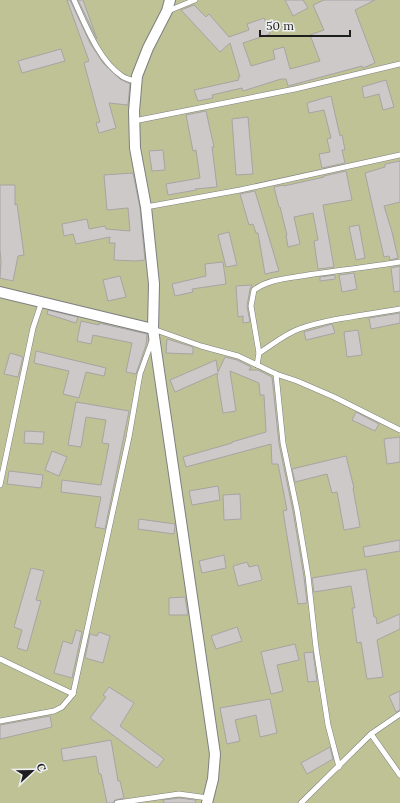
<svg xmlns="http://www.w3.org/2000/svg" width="400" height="803" viewBox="0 0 400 803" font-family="Lora,serif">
<rect width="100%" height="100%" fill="#e0e3e5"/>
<!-- green -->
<rect fill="#bec294" x="0" y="0" width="400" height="803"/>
<!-- building -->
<g fill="#ccc9c8" stroke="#a7a4a3">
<polygon points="67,0 70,0 90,43 103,63 120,79 130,84 128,105 109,103 116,128 99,133 96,123 100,122 84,63 89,61"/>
<polygon points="78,0 83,0 97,39 92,29"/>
<polygon points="285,0 303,0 308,8 293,16"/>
<polygon points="324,0 375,0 355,10 375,63 363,68 362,66 288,86 286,79 281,79 243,91 242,88 212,95 213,98 198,101 194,90 239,80 238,77 240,77 230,43 220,52 181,10 194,5 206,17 209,14 229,37 249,30 247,24 264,18 270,34 243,43 251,66 275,59 273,50 284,47 290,69 320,61 310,35 324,30 313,5"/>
<polygon points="61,49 65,61 22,73 18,61"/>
<polygon points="386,80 394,107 383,110 379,94 364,98 362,87"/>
<polygon points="331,96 340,136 342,135 345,150 342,150 345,163 322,168 319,154 330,152 327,139 331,138 324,110 309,113 307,103"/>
<polygon points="206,111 214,147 212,147 217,187 195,189 196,190 168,195 166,184 200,178 196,150 193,151 186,115"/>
<polygon points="248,117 253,174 236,175 232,119"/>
<polygon points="163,150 165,170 152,171 149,151"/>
<polygon points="400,161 400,202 384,206 392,232 398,258 390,260 389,256 384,257 365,173 385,167 385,164"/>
<polygon points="346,171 352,200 323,205 334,267 318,269 314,241 318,240 313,213 294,217 300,244 288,247 286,235 287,235 280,207 279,207 274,187 284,185 284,186 324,177 324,176"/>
<polygon points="133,173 140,208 145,260 136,261 114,260 115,243 109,243 110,237 76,244 73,234 64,236 62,224 87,219 89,229 105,226 106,229 130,231 128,208 107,210 104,175"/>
<polygon points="0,185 15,185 15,205 17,204 24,255 18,256 13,281 0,278 1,261 0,250"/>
<polygon points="255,191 279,271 265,274 258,233 256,233 253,224 249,225 240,194"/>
<polygon points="359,225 365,258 356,260 349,227"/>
<polygon points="229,232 237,265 226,267 218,235"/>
<polygon points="223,262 226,284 192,289 193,292 175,296 172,284 206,276 205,264"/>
<polygon points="400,266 400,291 394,292 391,268"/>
<polygon points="354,273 357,289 342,292 339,275"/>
<polygon points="335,275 335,279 320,281 320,277"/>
<polygon points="120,276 126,297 108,301 103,280"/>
<polygon points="252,285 250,289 247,306 250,322 243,323 243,316 238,317 236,286"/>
<polygon points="48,310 78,317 76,323 47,314"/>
<polygon points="400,313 400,323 371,329 369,318"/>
<polygon points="81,321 99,325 99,323 147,334 146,345 136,374 126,372 132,343 93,335 91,344 77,341"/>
<polygon points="332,324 335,333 306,340 304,332"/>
<polygon points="358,330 362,355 347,357 344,332"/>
<polygon points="167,339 193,347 193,354 166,353"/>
<polygon points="36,351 106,368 104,376 86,372 79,398 63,394 69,371 34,363"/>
<polygon points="10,353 23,357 18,377 4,374"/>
<polygon points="225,357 237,360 251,367 249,370 258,370 272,377 279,444 293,511 304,577 307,603 298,604 283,511 287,510 278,464 272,464 271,444 186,467 183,457 232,443 232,442 266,432 264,395 260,395 259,383 230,371 236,411 223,413 217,376 218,373 175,392 170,380 216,360 218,372"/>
<polygon points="76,402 129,411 105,529 95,527 101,497 61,492 62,480 101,485 109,444 102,443 106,420 86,417 81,447 68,445"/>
<polygon points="356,412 379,424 375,431 352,420"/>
<polygon points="25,431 44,432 43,444 24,443"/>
<polygon points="400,437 400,462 387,464 384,439"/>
<polygon points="52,451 67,457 59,476 45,470"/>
<polygon points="346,456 354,488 353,488 360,527 344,530 337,492 332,493 327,474 295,482 292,469"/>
<polygon points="9,471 43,475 41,488 7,484"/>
<polygon points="218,486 220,500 192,505 189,491"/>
<polygon points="240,494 241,519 224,520 223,495"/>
<polygon points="139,519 175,524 174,534 138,529"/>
<polygon points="400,540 400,551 365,557 363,547"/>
<polygon points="224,555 226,568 202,573 199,561"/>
<polygon points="247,562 249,567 258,565 262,580 238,586 233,566"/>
<polygon points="31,568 44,571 36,600 41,601 27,651 17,648 22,630 14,627"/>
<polygon points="366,569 374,617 376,617 377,624 400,614 400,629 377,640 383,677 367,679 361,642 357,643 352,608 355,608 351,586 314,592 312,578"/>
<polygon points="185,597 188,615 169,615 169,598"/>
<polygon points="237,627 242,641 216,649 211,636"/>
<polygon points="76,630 82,632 72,678 54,673 63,641 72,644"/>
<polygon points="99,632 110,636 103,663 85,658 90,634 97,636"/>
<polygon points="295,644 299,660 277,665 283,691 271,694 261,652"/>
<polygon points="313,652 317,681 308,682 304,653"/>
<polygon points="109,687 134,703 120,726 164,759 157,768 90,718 106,697 103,695"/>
<polygon points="400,691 400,710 396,712 389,696"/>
<polygon points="270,699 277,733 260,737 256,715 235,720 240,741 227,744 220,708"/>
<polygon points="50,716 52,727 0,739 0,725"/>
<polygon points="111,740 118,781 120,781 124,798 115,800 113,803 107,803 101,774 99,774 96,756 63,761 61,749"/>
<polygon points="330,747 333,759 307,774 301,763"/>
<polygon points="179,798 195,800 196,803 164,803 163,800"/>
</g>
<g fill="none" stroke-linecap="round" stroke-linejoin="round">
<defs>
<g id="lane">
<path d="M74,0C85,24 99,61 122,76C126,79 132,80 137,82"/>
<polyline points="168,11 195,0"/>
<polyline points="134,121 295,89 400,64"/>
<polyline points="146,207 240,190 400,155"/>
<polyline points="153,329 201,346 238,356 276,374 297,381 334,397 400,430"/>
<path d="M259,353C272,345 285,334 299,329C331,318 367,315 400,309"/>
<path d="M257,365L259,353L251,306L254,290C266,281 281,279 295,277C330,271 365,268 400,262"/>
<polyline points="276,374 283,443 297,510 308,576 316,648 328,725 339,767"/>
<polyline points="0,485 33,328 42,301"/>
<polyline points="0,659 73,694 129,437 140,374 153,338"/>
<polyline points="0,721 54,711 62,707 73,694"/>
<polyline points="371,734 400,775"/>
<polyline points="117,803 179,794 208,798"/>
<polyline points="301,803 371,734 400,714"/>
</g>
<g id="street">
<polyline points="170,0 167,11 148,48 137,76 134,111 135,148 146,207 154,284 153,329 158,364 215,754 213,779 207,803"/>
<polyline points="0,292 153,329"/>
</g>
</defs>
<!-- lane casing -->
<use href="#lane" stroke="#7e7f81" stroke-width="6"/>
<!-- street casing -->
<use href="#street" stroke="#7e7f81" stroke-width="12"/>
<!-- lane -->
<use href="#lane" stroke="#fff" stroke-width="5"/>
<!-- street -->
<use href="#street" stroke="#fff" stroke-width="10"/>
</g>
<!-- north arrow -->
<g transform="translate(32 771) rotate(68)" stroke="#eef0f2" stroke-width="3" paint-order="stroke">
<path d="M0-3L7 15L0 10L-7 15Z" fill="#1e1e1f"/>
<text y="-6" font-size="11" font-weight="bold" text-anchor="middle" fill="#1e1e1f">С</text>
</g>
<!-- scale -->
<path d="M260 30v6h90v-6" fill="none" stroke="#1e1e1f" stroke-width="2"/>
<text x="266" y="30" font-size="12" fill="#1e1e1f" stroke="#eef0f2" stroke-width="3" paint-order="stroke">50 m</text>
</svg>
